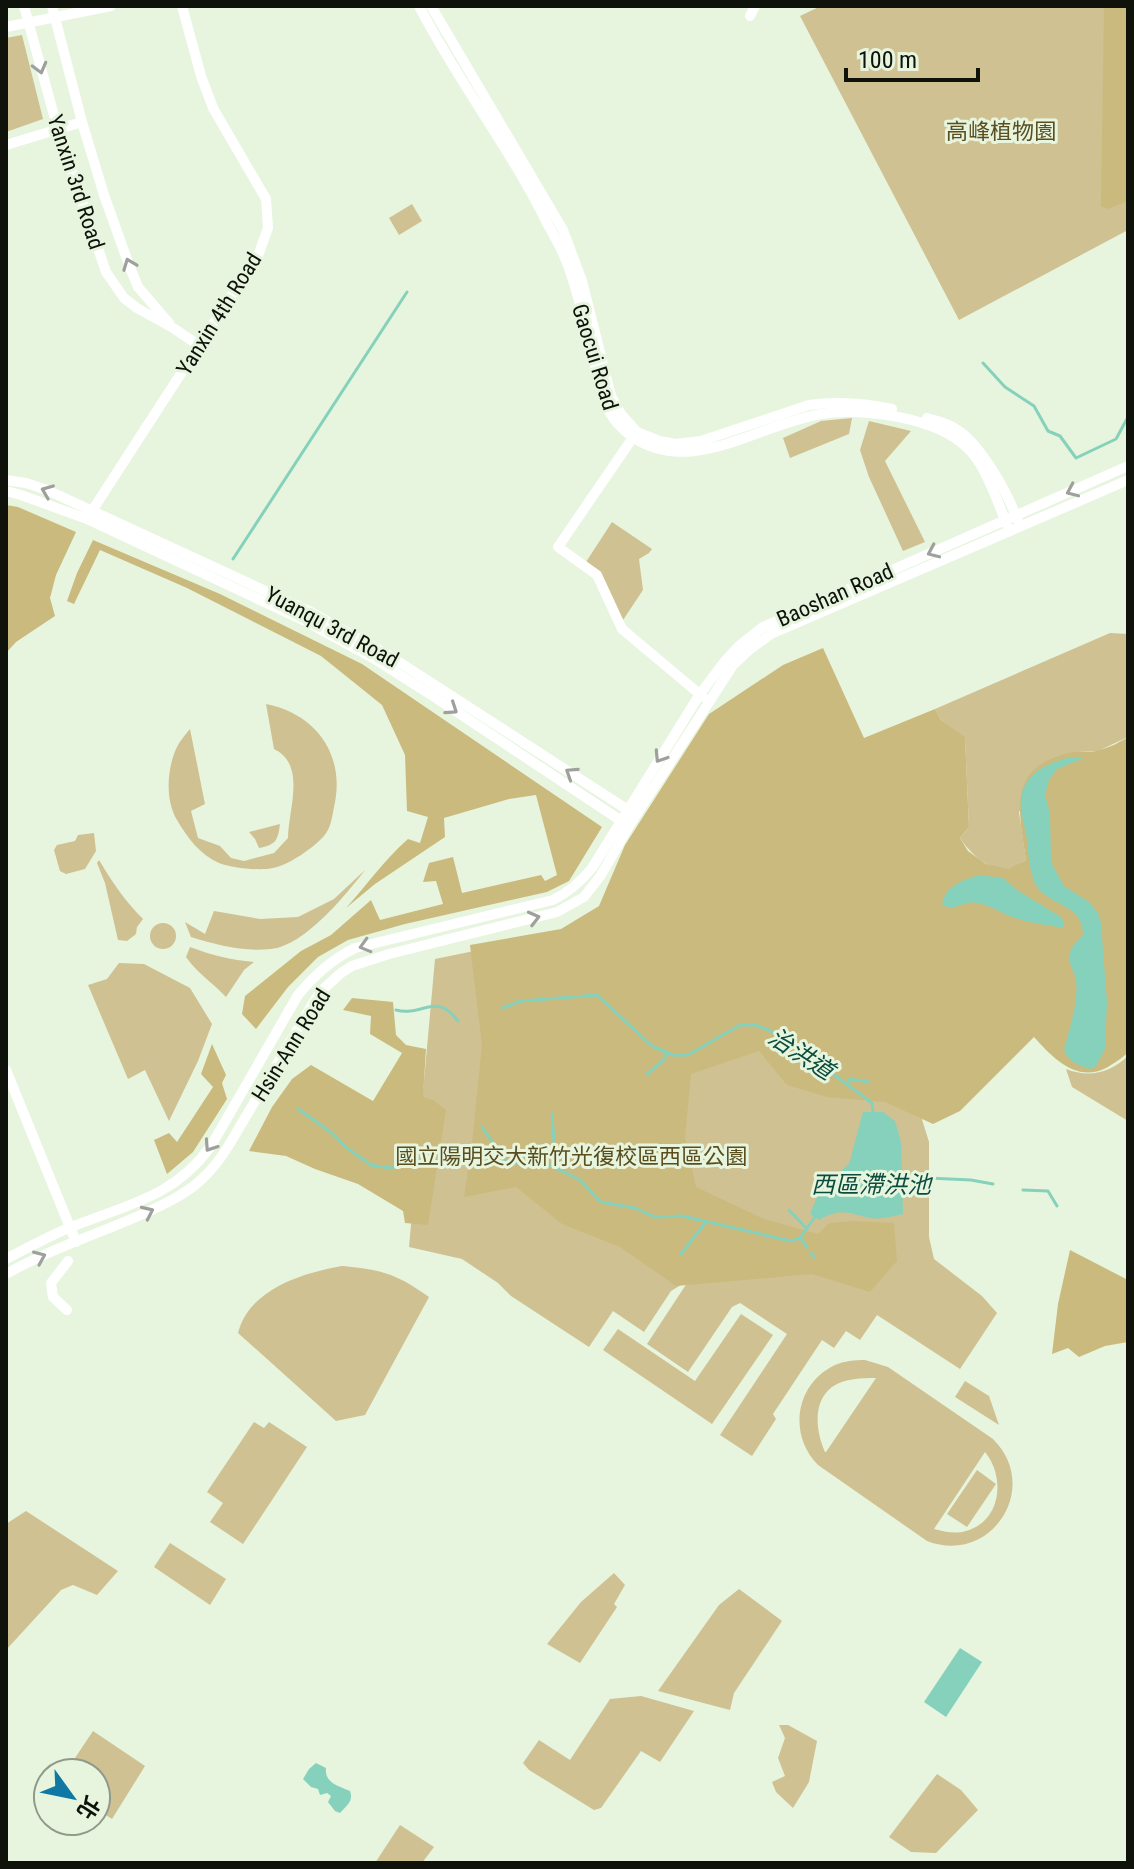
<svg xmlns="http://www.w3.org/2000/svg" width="1134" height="1869" viewBox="0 0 1134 1869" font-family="'Roboto Condensed','Noto Sans TC',sans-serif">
<rect width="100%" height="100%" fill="#e7f5df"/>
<!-- green -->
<g fill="#cfc192" fill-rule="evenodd">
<polygon points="821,6 1128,6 1128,230 959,320 800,16"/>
<polygon points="22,35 43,119 6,132 6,38"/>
<polygon points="412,204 422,221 399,235 389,218"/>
<polygon points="852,418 849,434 790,458 783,438 821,421"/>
<polygon points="869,421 911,431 885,461 925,542 903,551 869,477 860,450"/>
<polygon points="612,522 652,549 649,553 639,559 643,590 623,620 586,562"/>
<path d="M1110,633L1128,634V737L1098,751L1076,752L1019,812L1026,860C1021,862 1014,868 1008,869C988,871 970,853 960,838L969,827L965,738L941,720L935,709Z"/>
<path d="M266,704C317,714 346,756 334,807C332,817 331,828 324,836C313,848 289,865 273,868C260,871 231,868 219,863C200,855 187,837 177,820C165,800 167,770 176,749C179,742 185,735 190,729L205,804L191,811L198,838L220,846L231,858L244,861L274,853L288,838C288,810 307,765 274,749Z"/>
<path d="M280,824C278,840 276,845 259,848L255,839L249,832Z"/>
<polygon points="94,833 96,851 85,869 66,874 60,871 54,850 57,845 75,841 78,835"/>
<path d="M99,860C112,882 125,901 143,919L137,927L136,934L127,941L118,940L105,883L97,863Z"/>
<path d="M365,870C346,895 304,946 271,949C244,952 217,945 191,937L185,922L205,934L214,911L260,919L298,917L334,899Z"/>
<circle cx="163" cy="936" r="13"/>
<path d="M190,947C211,955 231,960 254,962L244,970L226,997C213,983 197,973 186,957Z"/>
<polygon points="479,950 741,1017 920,1113 929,1142 929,1237 934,1259 982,1296 997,1313 960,1369 877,1315 860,1340 846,1331 834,1348 822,1340 773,1414 776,1419 752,1456 720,1435 787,1334 740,1303 732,1307 688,1372 647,1344 689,1280 671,1291 644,1332 613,1311 589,1347 511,1296 498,1283 462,1259 409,1247 435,959"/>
<polygon points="119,963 144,964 190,988 212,1024 198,1061 169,1121 145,1070 128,1079 88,985 107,979"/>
<path d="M1128,1056V1121L1072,1087L1066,1069C1089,1078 1110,1073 1128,1056Z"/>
<path d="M342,1266C382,1270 395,1273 429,1297L365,1415L336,1421L238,1333C249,1289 303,1273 342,1266Z"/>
<polygon points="741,1314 773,1335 712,1424 603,1350 618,1329 695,1381"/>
<path d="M865,1360L888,1367L993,1439C1042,1487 991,1566 927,1541L818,1465C788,1435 795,1384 835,1365C844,1361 855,1360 865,1360ZM876,1378L826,1452H825C816,1432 812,1402 832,1387C845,1378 862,1378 876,1378ZM985,1452C1006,1478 1001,1521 966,1531C956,1534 945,1532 934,1529Z"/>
<polygon points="965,1381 989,1396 999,1425 955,1397"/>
<polygon points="254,1422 264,1428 269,1422 307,1447 243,1544 210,1522 223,1503 207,1492"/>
<polygon points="977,1470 996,1484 967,1527 947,1514"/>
<polygon points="26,1511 118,1571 97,1595 73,1585 61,1590 6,1650 6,1524"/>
<polygon points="170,1543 226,1579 210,1605 154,1567"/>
<polygon points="614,1573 625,1585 614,1604 617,1607 580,1663 547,1644 581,1602"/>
<polygon points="739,1589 782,1621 734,1693 730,1710 658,1691 719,1605"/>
<polygon points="641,1696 694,1711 660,1762 641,1751 601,1808 594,1810 529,1770 523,1763 539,1740 570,1760 610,1699"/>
<polygon points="779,1725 788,1725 817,1741 809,1782 793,1808 776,1792 772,1782 785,1776 778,1758 785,1738"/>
<polygon points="93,1731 145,1766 112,1819 96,1809 96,1773 65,1773"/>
<polygon points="937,1774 961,1790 978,1810 936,1853 911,1852 889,1837"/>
<polygon points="400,1825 434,1847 422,1863 375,1863"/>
</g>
<!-- forest -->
<g fill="#cbba7e">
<polygon points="1104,6 1128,6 1128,201 1107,209 1101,206"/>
<polygon points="6,505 18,507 76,532 56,575 50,598 55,616 16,642 6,653"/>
<path d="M93,540L220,594L362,664L602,827L569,881L547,892L405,924L348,940L318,957L288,987L256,1029L242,1014L245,996L301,951L331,935L371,900L380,920L443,904L436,881L423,882L429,863L453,857L462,893L541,875L545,881L557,875L536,795L509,799L444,818L445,837L375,884L346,908C367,885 384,860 408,839L420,843L428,817L407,811L405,755L382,705L321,656L187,588L100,550L74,604L67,601L77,573Z"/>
<path d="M823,648L864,738L935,709L941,720L965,737L969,827L960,838L968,851L986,864L1008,869L1026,860C1018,807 1007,765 1074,752C1082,751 1091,753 1099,750C1109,748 1120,742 1128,737V1052C1122,1059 1115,1062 1108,1067C1077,1084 1053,1058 1034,1037L960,1111L933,1124L885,1102L827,1097L787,1085L759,1051L691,1074L685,1137L696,1187L764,1219L818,1234L829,1223L853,1221L894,1223L897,1261L870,1292L812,1274L676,1286L620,1247L562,1224L516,1187L464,1197L472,1143L482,1045L470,945L561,929L599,906L625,845L709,714L783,665Z"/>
<polygon points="352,998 393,1002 396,1035 406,1045 426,1049 423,1097 433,1100 446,1110 428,1225 405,1223 403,1211 358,1184 315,1169 286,1156 249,1151 272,1107 292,1079 311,1065 373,1101 402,1053 370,1034 371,1016 343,1010"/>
<polygon points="212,1044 226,1075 222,1083 227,1099 193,1152 167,1174 154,1140 169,1133 177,1142 213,1087 201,1074"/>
<polygon points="1070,1250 1128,1280 1128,1342 1105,1346 1079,1357 1068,1348 1052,1354 1058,1304"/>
</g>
<!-- water -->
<g fill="#86d1bb">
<path d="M1072,757H1086L1057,769L1049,780L1045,795L1050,813L1051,862L1064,886L1089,902L1098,913L1101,923L1107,1002L1105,1049L1096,1066L1090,1069C1079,1065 1068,1062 1064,1050C1069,1030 1079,1001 1076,981C1075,972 1069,965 1069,956C1070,948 1077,941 1083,935C1083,904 1054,908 1038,888C1030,878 1028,853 1027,840C1026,830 1022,820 1021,809C1018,776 1045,763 1072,757Z"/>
<path d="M979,875L1003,878L1017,890L1061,917L1064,921V928C1045,925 1024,922 1007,915C996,910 989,905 977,903C963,900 954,913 942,904C946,885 962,881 979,875Z"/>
<path d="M863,1112H883L895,1121L901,1142L903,1214C893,1216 880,1220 870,1218C848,1213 841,1207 819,1220L810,1214L819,1192L828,1182L849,1164Z"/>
<polygon points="960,1648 982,1662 946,1717 924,1702"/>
<path d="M316,1763L326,1768C324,1783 339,1786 350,1791C354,1801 346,1806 340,1813L335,1811L328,1802L331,1796L327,1793L320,1795L318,1789L311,1787L303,1779L309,1769Z"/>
</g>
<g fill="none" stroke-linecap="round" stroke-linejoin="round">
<!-- stream -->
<g stroke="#86d1bb" stroke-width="3">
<polyline points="983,363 1005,387 1034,406 1048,431 1060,436 1076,458 1116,439 1128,417"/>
<polyline points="233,559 407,292"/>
<polyline points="502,1008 521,1001 597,995 652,1046 673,1055 688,1055 740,1025 755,1025 769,1030 833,1074 872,1103 873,1112"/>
<path d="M396,1010C423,1017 436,991 458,1021"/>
<polyline points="647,1074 664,1060 666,1054"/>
<polyline points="847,1083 850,1079 869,1082"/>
<polyline points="298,1109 328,1130 347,1148 371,1165 390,1168 416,1160 548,1164 580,1180 601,1202 635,1208 655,1217 682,1216 791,1241 800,1238 815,1217"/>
<polyline points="552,1114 556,1169"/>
<polyline points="482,1127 506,1162"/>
<polyline points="928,1178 971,1180 993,1184"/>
<polyline points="1023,1190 1048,1191 1057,1206"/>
<polyline points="789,1210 807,1229"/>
<polyline points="800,1238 807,1247"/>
<polyline points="811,1253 814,1257"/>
<polyline points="681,1254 706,1222"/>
</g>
<!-- minor -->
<g stroke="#fff" stroke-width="10">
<polyline points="24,6 58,130 106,272 124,298 137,308 173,328 200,346"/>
<polyline points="52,6 82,122 104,195 129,265 138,287 169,323"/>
<path d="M419,6C458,82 511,149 548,225C555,237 562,250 567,263C579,293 586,331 594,362C599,381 602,403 614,419C618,425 625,431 631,436C690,478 759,424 821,414C846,410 869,412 893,416C926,422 962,433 980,464C991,482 999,505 1007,525"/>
<path d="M431,6L563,230L582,281L611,396L621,414L637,432L659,441L676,444L701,441L809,405C838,401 864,403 892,409"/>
<polyline points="750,16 755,6"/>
<polyline points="6,27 111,6"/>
<polyline points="6,145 82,122"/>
<path d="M927,418C937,421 948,423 956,429C981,444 1008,494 1018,521"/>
<polyline points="636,433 558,547 597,575 622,629 703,697"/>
<polyline points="6,480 26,483 47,490 311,612 385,653 631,812"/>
<polyline points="6,491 21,495 87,519 305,621 373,658 433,696 626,824"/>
<polyline points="90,514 259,253 268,228 266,199 213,108 201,76 182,6"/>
<polyline points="6,1070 76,1242"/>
<path d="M6,1259C28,1248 50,1235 74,1226C129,1204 174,1197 211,1146L298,995C315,975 331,960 355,948L553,900C569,892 580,883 592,868L700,694L725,661L739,646L763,627L1128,466"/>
<path d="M6,1274C50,1249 98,1234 143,1214C164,1204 185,1195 202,1179C213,1169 221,1158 229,1145L319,993L341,973L352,966L389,954L557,912L584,897L601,875L629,826L733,665L749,650L771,634L1128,480"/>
<polyline points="67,1310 53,1297 51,1283 68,1261"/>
</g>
</g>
<!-- one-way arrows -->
<defs><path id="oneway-chevron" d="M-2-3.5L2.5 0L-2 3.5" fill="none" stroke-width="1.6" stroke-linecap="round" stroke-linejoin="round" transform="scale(2)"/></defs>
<g stroke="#9fa09d">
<use href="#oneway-chevron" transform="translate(40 68) rotate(75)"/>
<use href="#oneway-chevron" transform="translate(129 264) rotate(-111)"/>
<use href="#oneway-chevron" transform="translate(47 491) rotate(-158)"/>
<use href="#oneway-chevron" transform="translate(1072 491) rotate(156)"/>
<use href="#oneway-chevron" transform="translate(933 552) rotate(156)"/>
<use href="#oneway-chevron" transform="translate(452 709) rotate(34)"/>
<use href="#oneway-chevron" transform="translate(660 757) rotate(123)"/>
<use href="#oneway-chevron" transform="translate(571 773) rotate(-147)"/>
<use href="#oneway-chevron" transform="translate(534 918) rotate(-14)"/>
<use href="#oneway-chevron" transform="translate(365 946) rotate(164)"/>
<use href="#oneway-chevron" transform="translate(210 1146) rotate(124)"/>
<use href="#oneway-chevron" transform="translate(148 1212) rotate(-25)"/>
<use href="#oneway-chevron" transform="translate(40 1257) rotate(-23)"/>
</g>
<g text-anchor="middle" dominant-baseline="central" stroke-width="6" stroke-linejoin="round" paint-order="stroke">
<!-- park labels -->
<g font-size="22" fill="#5a4e1f" stroke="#e7f5df">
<text x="1001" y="131">高峰植物園</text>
<text x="571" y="1156">國立陽明交大新竹光復校區西區公園</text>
</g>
<!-- street labels -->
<g font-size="22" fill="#0e120b" stroke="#e7f5df">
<text transform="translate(76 182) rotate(72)">Yanxin 3rd Road</text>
<text transform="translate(219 314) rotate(-58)">Yanxin 4th Road</text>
<text transform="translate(595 357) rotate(73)">Gaocui Road</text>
<text transform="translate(835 595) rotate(-24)">Baoshan Road</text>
<text transform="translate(332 627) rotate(28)">Yuanqu 3rd Road</text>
<text transform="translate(291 1045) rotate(-58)">Hsin-Ann Road</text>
</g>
<!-- water labels -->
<g font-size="24" font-style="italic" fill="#0a4c3d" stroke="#e7f5df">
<text transform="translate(801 1054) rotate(33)">治洪道</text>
<text x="871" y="1185">西區滯洪池</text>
</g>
</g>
<!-- border -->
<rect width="1134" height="1869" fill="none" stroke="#0e120b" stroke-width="16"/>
<!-- north arrow -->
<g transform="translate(72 1797) rotate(123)"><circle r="38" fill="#e7f5df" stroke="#909a8a" stroke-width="2"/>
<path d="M0-6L14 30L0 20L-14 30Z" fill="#0f78a3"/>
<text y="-12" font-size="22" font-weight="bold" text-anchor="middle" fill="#0e120b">北</text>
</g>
<!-- scale -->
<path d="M846 68v12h132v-12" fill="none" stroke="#0e120b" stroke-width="4"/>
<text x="858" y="68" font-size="24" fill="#0e120b" stroke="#e7f5df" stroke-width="6" paint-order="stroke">100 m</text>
</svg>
